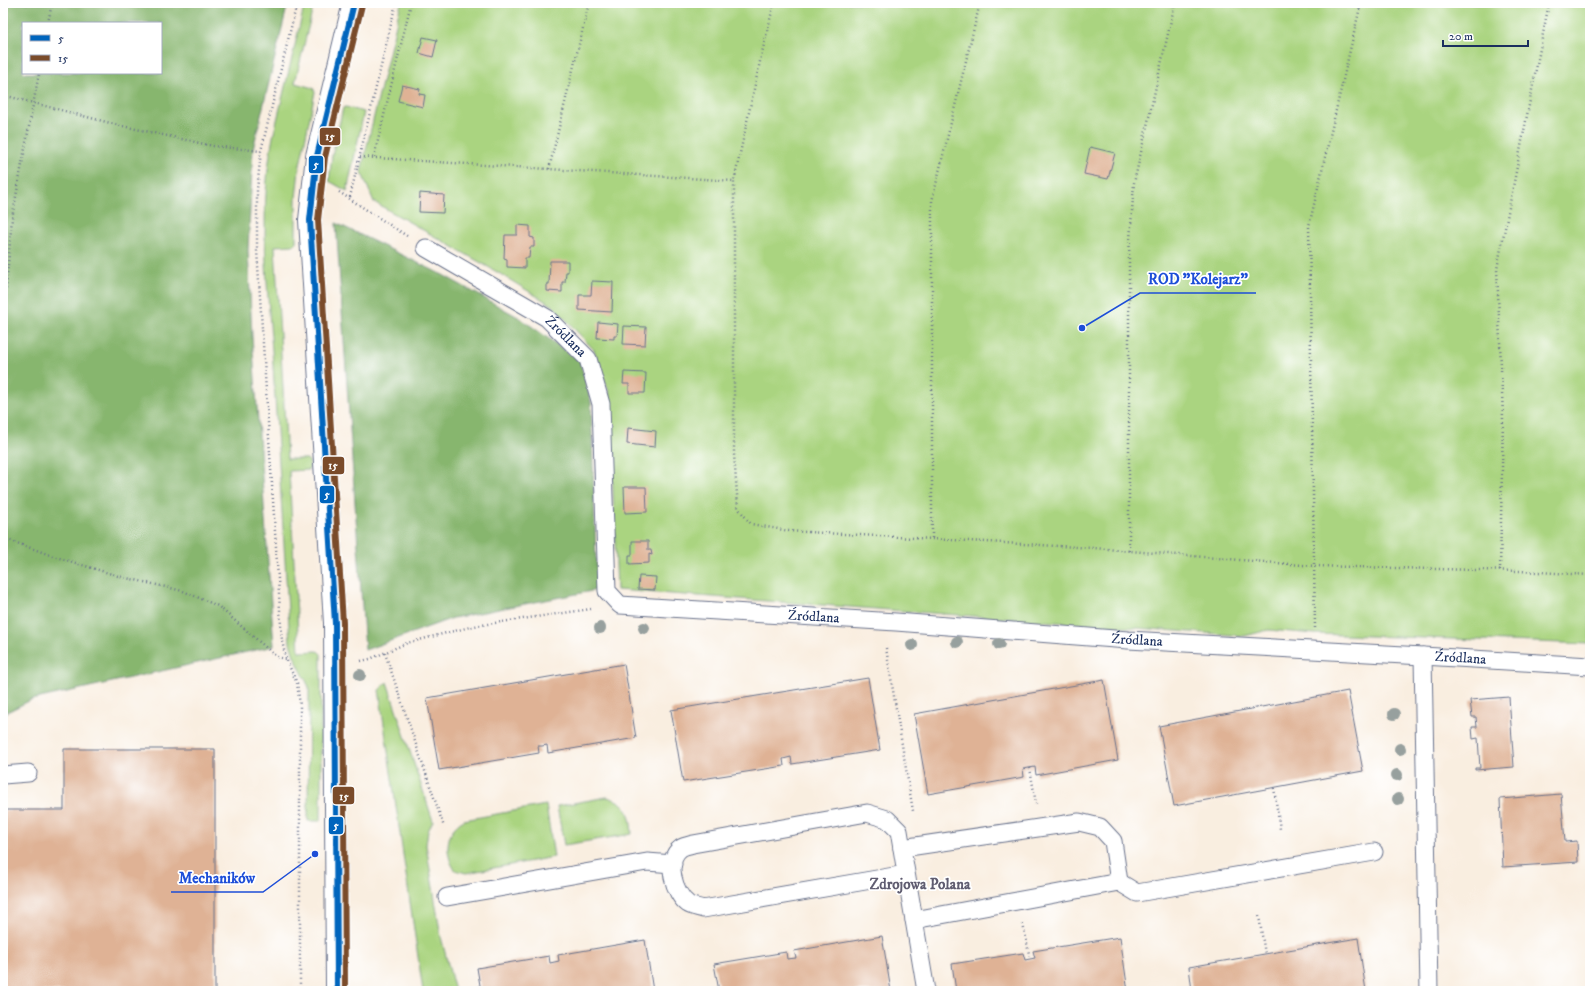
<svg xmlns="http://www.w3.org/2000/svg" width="1593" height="994" viewBox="0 0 1593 994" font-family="'IM FELL DW Pica',serif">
<rect width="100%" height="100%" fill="#fff"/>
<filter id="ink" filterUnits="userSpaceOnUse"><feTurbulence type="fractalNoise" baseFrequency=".025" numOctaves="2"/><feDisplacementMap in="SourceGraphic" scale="8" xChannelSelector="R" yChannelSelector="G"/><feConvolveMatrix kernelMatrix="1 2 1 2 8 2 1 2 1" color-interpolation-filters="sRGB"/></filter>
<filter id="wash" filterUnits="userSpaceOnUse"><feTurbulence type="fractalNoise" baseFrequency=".012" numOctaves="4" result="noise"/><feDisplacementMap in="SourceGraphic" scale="16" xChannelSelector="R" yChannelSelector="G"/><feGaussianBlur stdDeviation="0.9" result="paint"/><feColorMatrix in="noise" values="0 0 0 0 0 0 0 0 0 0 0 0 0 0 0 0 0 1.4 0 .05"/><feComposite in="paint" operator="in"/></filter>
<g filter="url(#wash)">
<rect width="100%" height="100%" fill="#f9eee0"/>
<!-- green -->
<g fill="#aad480" stroke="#62826f">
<path d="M305,3H314L295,83L313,88L315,92L299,170L296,198V243L293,245L275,246L287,459H307L309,461L310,467L308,470L289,471L299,652L317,651L319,652L321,654V821H308L309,687L294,656L290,643C284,550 279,458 273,365C268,290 258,212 273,137Z"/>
<polygon points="401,3 1590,3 1590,644 1315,634 1268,630 1245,636 617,590 609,392 594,350 553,306 497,272 374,202 361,171"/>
<polygon points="346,107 364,112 347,191 329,181 332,156 343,108"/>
<polygon points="387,682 433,821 428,831 426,845 441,937 455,991 423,991 379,690"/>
<path d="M607,797C629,803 630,814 632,834L564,845L557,806Z"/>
<path d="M546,805L554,857L466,873L455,870C444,854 445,830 464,820Z"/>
</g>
<!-- forest -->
<g fill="#87b66e" stroke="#517266" fill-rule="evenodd">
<path d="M3,3H288L253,149L248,250L252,336L274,646L31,700L3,714ZM23,23H161V73H23Z"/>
<polygon points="336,223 443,275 520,318 580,361 591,402 597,590 453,618 365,650"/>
</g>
<g id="blocks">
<!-- building -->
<g fill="#dfb295">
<polygon points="423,37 437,40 433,57 419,53"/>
<polygon points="402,85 420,89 419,94 425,95 423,107 398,101"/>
<polygon points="1090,147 1115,153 1108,179 1084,174"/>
<polygon points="420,193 444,195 443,213 419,212"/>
<polygon points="517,225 530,226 530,237 534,238 534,247 530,247 529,258 525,258 525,268 507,267 507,259 504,258 505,235 517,235"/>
<polygon points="550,261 568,261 568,272 566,272 565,282 562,282 562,292 547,291 547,284 549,284"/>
<polygon points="592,281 613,282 612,312 579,310 579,295 591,295"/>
<polygon points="598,322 618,324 617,336 614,336 614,339 597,338"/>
<polygon points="624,326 646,327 645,345 623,344"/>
<polygon points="624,372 646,373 645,393 629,393 629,384 623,384"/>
<polygon points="628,428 656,431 655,447 627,444"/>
<polygon points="624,487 646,487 647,512 625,513"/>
<polygon points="632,541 648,541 648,550 651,550 652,555 649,554 649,563 629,564 629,555 632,555"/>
<polygon points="639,576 656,577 655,590 638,589"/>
<polygon points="624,664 636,738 548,753 547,745 542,746 538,746 539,753 439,770 427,698"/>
<polygon points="868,678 880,750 792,764 791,757 783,759 784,766 683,782 671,710"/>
<polygon points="1104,680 1118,760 1036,775 1035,767 1023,769 1024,777 928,794 914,714"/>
<polygon points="1348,691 1363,771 1174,806 1159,726"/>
<polygon points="1509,697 1514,767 1475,770 1475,768 1480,768 1478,738 1473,739 1472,727 1477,727 1476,717 1472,717 1470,700"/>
<polygon points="64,749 215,749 215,991 3,991 3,810 64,810"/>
<polygon points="1561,794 1565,842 1577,841 1578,862 1503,867 1500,799"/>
<polygon points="882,936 891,991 719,991 714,964 786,952 787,959 796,958 794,951"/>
<polygon points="1120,937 1128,991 956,991 952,964 1023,953 1025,960 1035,958 1033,951"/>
<polygon points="1358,938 1366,991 1192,991 1189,967"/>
<polygon points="645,940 653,991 481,991 477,968 549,956 550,963 559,961 558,955"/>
</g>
</g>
</g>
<g filter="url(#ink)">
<use href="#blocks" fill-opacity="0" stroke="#69728c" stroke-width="1"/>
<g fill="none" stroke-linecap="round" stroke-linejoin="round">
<defs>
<g id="service">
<path id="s1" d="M426,248L547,318L588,359L601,404L607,591L620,605L896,622L1128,640L1423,656L1590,666"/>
<polyline points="1423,656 1429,991"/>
<polyline points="3,775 28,773"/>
<polyline points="902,848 1079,822 1100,827 1113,841 1119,882 914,920"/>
<path d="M906,874L703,909C699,907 692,907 688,904C674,894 664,860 681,848C684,846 689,845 693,844L867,813L887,819L899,831L926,991"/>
<polyline points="1119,882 1137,893 1374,852"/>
<polyline points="447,897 647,862 673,864"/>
</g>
<polyline id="tertiary" points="337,991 335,623 310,220 317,156 354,3"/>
</defs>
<!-- service casing -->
<use href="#service" stroke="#69728c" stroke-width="19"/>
<!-- tertiary casing -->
<use href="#tertiary" stroke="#69728c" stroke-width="24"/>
<!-- path -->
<g stroke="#69728c" stroke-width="2.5" stroke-dasharray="1 3" stroke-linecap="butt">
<polyline points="297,3 261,151 257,190 257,250 282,641 286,659 297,683 300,705 300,991"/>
<polyline points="774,3 761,57 734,181 734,454 738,508 751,524 789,531 1094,548 1314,566 1520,571 1590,575"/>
<polyline points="48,23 52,3"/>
<polyline points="3,95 118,125 213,146 261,151"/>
<polyline points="360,157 734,181"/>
<polyline points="374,157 411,3"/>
<polyline points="549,169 589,3"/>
<polyline points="339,192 407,236"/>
<polyline points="350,197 396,3"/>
<polyline points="3,325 12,218 39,73"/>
<polyline points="3,538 53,556 118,576 183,591 218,606 277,657 286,659"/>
<polyline points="932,538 932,201 980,3"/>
<polyline points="1129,551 1129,254 1134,183 1175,3"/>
<polyline points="1500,571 1503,417 1497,269 1549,3"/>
<polyline points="1315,628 1309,226 1361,3"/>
<polyline points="886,648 913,811"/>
<polyline points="385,653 444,827"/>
<polyline points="361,661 370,659 407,643 474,626 591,609"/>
<polyline points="1030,768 1036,804"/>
<polyline points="1274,788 1280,829"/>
<polyline points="1259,916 1265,954"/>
<polyline points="1023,924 1030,959"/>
</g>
<!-- service -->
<use href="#service" stroke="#fff" stroke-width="17"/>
<!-- tertiary -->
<use href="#tertiary" stroke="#fff" stroke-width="22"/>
<defs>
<polyline id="bus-1" points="337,991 335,623 310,220 317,156 354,3"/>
<polyline id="bus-2" points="345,991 343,623 318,220 325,157 362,5"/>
</defs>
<!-- bus-1 casing -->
<use href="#bus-1" stroke="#fff" stroke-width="9"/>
<!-- bus-2 casing -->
<use href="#bus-2" stroke="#fff" stroke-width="9"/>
<!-- bus-1 -->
<use href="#bus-1" stroke="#0065bd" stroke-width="6"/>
<!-- bus-2 -->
<use href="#bus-2" stroke="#7a4b2a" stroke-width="6"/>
</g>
<!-- trees -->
<g fill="#97a09e">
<circle cx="600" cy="628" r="6"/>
<circle cx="644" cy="628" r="6"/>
<circle cx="957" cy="642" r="6"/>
<circle cx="999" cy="644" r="6"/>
<circle cx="912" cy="645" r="6"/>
<circle cx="360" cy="675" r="6"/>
<circle cx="1394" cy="714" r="6"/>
<circle cx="1400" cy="749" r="6"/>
<circle cx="1397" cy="775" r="6"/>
<circle cx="1398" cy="799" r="6"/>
</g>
</g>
<g text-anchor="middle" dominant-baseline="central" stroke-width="3.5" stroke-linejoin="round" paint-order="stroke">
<!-- street labels -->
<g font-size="14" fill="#1b2f5e" stroke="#fff">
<text stroke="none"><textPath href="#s1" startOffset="166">Źródlana</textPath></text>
<text stroke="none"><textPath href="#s1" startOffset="645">Źródlana</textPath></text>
<text stroke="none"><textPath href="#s1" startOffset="969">Źródlana</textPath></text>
<text stroke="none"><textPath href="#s1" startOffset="1293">Źródlana</textPath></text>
</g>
<!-- neighbourhood labels -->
<g font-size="15" font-weight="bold" fill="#605d71" stroke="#fff">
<text x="920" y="884">Zdrojowa Polana</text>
</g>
</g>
<!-- callouts -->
<path fill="none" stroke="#1d4ed8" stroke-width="1.5" d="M1082 328L1140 293H1256M315 854L263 892H171"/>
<g fill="#1d4ed8" stroke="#fff" stroke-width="1.5">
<circle cx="1082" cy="328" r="4"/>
<circle cx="315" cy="854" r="4"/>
</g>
<g font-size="15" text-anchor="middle" font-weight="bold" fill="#1d4ed8" stroke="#fff" stroke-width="3.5" stroke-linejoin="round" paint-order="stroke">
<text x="1198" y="284">ROD "Kolejarz"</text>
<text x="217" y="883">Mechaników</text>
</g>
<g stroke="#fff" stroke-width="1.5">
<rect x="319" y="127" width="22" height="19" rx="4" fill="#7a4b2a"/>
<rect x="308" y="155" width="16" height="19" rx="4" fill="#0065bd"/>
<rect x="322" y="456" width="23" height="19" rx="4" fill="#7a4b2a"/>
<rect x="319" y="485" width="16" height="19" rx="4" fill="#0065bd"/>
<rect x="332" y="786" width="23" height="19" rx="4" fill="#7a4b2a"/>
<rect x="328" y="816" width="16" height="19" rx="4" fill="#0065bd"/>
</g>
<g font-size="11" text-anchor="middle" font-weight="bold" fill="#fff">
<text x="330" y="140">15</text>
<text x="316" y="168">5</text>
<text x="333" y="469">15</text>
<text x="327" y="498">5</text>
<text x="344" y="800">15</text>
<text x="336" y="829">5</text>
</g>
<!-- margin -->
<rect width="1593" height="994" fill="none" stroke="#fff" stroke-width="16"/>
<!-- legend -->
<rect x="22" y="22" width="140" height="52" fill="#ffffff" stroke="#a4acbf"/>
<rect x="30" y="35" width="20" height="6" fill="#0065bd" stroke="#a4acbf"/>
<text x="58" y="42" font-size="12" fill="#1b2f5e">5</text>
<rect x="30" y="55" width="20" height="6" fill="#7a4b2a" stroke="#a4acbf"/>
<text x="58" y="62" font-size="12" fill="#1b2f5e">15</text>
<!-- scale -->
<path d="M1443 40v6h85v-6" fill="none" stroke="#1b2f5e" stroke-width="2"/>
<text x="1449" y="40" font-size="12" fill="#1b2f5e" stroke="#ffffff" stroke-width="3" paint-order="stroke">20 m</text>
</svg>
